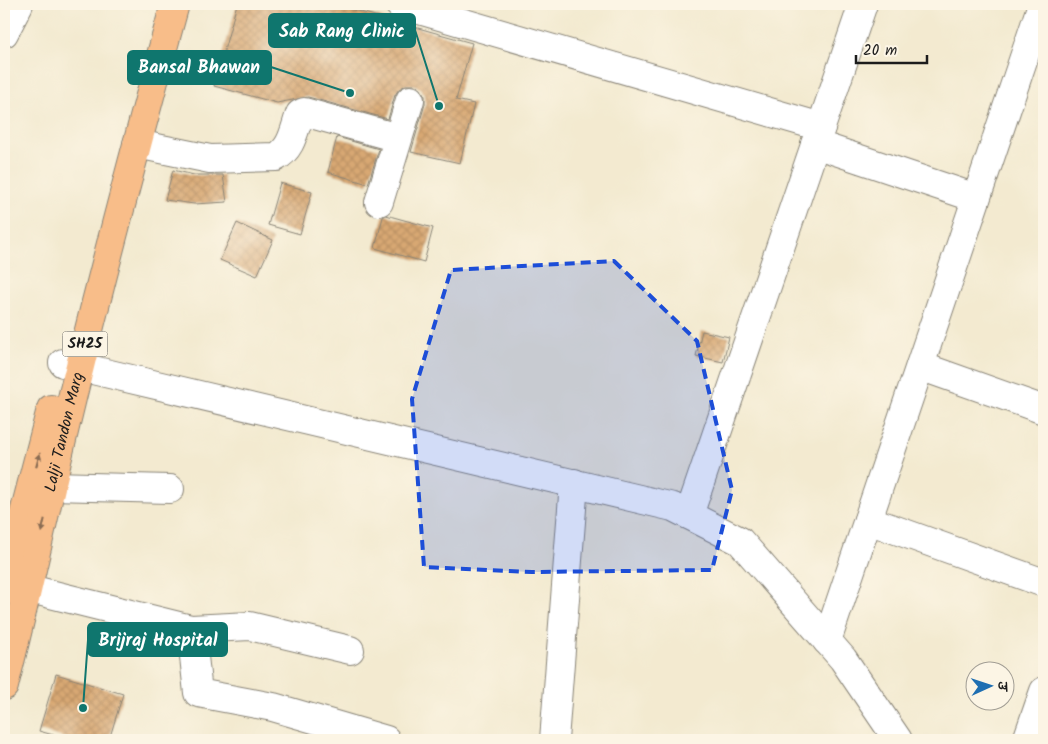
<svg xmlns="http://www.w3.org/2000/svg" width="1048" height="744" viewBox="0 0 1048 744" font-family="Kalam,'Playpen Sans Deva',sans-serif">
<defs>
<pattern id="building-cross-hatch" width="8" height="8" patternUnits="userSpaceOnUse" patternTransform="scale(1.25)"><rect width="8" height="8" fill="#d8a873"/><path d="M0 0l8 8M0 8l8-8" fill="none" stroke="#b99063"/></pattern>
</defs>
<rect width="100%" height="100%" fill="#fcf5e5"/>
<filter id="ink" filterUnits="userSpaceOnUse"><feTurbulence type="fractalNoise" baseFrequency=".02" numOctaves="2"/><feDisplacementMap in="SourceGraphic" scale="10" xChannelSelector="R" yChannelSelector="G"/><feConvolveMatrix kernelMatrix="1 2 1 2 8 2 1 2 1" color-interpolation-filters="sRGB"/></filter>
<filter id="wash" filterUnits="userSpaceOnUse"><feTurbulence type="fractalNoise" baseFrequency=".0096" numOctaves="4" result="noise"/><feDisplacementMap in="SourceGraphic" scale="20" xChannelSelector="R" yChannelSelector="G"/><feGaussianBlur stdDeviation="1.12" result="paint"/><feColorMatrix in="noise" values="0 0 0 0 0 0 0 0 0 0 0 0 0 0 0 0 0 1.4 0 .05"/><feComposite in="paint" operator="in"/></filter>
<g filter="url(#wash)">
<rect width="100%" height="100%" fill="#f3ead0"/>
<g id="blocks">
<!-- building -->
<g fill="url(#building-cross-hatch)">
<polygon points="237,4 332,4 472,43 456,100 474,104 460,163 411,152 425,104 425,96 421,89 415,85 406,85 399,89 395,95 388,119 308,97 277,103 214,86"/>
<polygon points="337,137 379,149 368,184 328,172"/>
<polygon points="173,170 194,175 223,175 227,202 194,204 165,200"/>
<polygon points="280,183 312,192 300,234 268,225"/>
<polygon points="386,215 433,228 424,262 375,248 383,217"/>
<polygon points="237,223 273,240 257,276 220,260"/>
<polygon points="702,331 729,337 723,362 696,356"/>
<polygon points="56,674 123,694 109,740 71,740 39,731"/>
</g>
</g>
</g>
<g filter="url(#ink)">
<use href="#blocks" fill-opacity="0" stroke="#888376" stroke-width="1"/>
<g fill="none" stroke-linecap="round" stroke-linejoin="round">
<defs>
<g id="minor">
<polyline points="399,4 821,127"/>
<polyline points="4,33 19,4"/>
<path d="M137,144L210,159L276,157C292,149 294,130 300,114L304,112L398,138"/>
<polyline points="815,144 976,198"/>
<polyline points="379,202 410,100"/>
<polyline points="63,363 673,507 740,541 843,659 898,740"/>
<polyline points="920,366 1044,410"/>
<polyline points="52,486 170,489"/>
<polyline points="689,515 863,4"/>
<polyline points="868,520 1044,583"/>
<polyline points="6,583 191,629 250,626 350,650"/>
<polyline points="191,629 198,693 273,707 386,740"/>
<polyline points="827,641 1042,4"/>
<polyline points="554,740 574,483"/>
<polyline points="1027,740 1044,691"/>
</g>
<g id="major">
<polyline points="4,591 51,409"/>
<path id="s1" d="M4,686C31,580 53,472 80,366C110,245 142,124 175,4"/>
</g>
</defs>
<!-- minor casing -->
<use href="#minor" stroke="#888376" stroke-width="30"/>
<!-- major casing -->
<use href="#major" stroke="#888376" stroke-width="30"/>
<!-- minor -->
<use href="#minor" stroke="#fff" stroke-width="28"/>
<!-- major -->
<use href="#major" stroke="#f8bd89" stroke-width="28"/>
</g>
<!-- one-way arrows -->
<defs><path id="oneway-solid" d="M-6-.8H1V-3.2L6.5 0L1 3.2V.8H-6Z" transform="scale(1.25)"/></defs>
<g fill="#8a6c52">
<use href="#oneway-solid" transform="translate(38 460) rotate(-75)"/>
<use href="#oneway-solid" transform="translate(43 526) rotate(103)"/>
</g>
</g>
<!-- marked area -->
<path fill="#1d4ed8" fill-opacity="0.2" stroke="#1d4ed8" stroke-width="4" stroke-dasharray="10 6" stroke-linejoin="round" d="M614,261L697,341L732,490L712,570L532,572L424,567L412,399L451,270Z"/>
<g text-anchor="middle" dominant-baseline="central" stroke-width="4" stroke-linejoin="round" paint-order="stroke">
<!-- shield labels -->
<rect fill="#fcf5e5" stroke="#5f5d58" stroke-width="1" x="62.5" y="331.5" width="45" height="25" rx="4"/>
<g font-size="15" font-weight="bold" fill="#1c1c1c">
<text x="85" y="344">SH25</text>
</g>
<!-- street labels -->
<g font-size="16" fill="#1c1c1c" stroke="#fcf5e5">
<text stroke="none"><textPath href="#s1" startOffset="261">Lalji Tandon Marg</textPath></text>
</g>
</g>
<!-- callouts -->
<path fill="none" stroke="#0f766e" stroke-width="2" d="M439 106L415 30M350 93L271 67M83 708L88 640"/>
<g fill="#0f766e" stroke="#fcf5e5" stroke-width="2">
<circle cx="439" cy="106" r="5"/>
<circle cx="350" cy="93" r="5"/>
<circle cx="83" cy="708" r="5"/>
</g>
<g fill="#0f766e" stroke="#0f766e" stroke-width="2">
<rect x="269" y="14" width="146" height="33" rx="5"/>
<rect x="128" y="51" width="143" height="33" rx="5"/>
<rect x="88" y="623" width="139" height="33" rx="5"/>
</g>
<g font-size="18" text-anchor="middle" font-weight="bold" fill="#fff">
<text x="342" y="37">Sab Rang Clinic</text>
<text x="199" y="73">Bansal Bhawan</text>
<text x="158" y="646">Brijraj Hospital</text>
</g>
<!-- margin -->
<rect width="1048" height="744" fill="none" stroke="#fcf5e5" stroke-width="20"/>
<!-- north arrow -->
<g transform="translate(990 686) rotate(87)"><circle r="24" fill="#fcf5e5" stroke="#a29e95"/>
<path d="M0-4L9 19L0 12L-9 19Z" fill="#1f6fb2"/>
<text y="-8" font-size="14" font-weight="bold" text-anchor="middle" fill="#1c1c1c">उ</text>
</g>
<!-- scale -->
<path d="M856 55v8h71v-8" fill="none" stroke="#1c1c1c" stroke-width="2.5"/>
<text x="863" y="55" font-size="15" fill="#1c1c1c" stroke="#fcf5e5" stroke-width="4" paint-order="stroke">20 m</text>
</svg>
